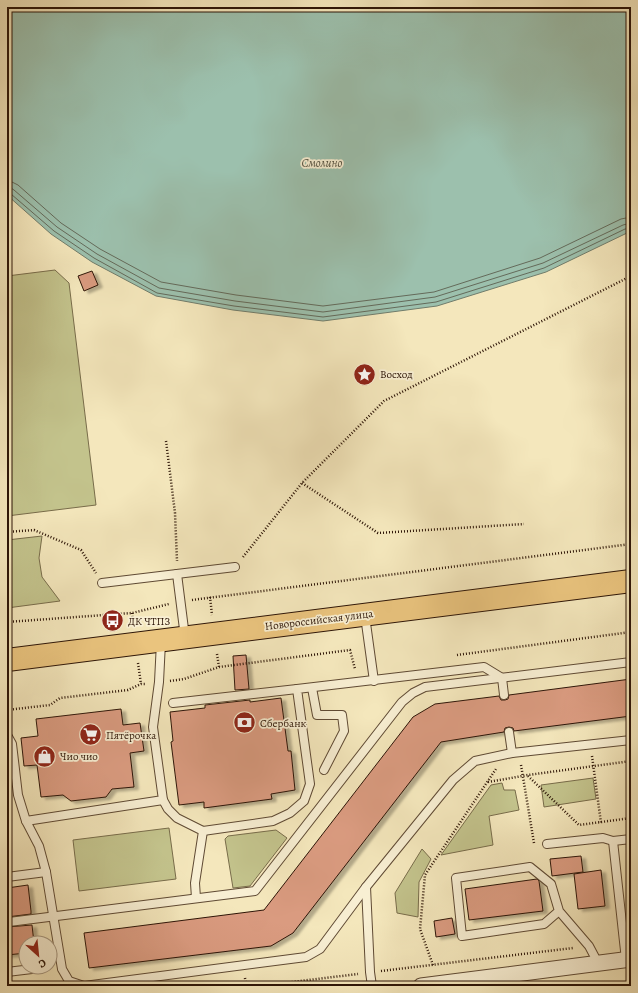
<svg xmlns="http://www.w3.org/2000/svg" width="638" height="993" viewBox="0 0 638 993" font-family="Alegreya,serif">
<defs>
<filter id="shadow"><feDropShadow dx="4.5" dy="2.5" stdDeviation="1" flood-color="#0004"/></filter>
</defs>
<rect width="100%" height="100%" fill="#f4e7bc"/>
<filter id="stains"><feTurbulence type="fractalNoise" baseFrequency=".005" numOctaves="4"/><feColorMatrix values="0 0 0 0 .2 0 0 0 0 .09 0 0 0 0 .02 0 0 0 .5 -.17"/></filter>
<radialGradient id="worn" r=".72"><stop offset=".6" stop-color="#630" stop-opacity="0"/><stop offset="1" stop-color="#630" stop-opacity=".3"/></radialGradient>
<!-- green -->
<g fill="#c3c38c" stroke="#786c4a">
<polygon points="55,270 69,283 96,505 7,516 7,276"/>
<polygon points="42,536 39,558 42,577 60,601 7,608 7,540"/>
<polygon points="593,778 596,799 544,807 541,785"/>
<polygon points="502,783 504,790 515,790 519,810 489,816 493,845 441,855 491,785"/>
<polygon points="169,828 176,879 79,891 73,840"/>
<polygon points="276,830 287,838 250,886 233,888 225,839 228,836"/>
<polygon points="422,849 431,859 419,882 418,917 397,913 395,893"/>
</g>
<!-- water -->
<polygon fill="#9cc0ad" stroke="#707c6b" points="7,7 631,7 631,232 627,233 546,272 437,306 323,321 233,310 156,296 92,262 51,234 7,195"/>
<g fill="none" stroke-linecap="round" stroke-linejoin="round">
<!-- shore -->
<g stroke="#646a5a" stroke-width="1">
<polyline points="7,182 12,182 18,185 61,223 100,249 161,282 236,295 323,306 434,292 540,258 621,219 631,217"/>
<polyline points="7,188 11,188 14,190 57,227 97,254 159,288 235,301 323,312 435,297 543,263 623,225 631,223"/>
<polyline points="7,193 11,194 54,231 94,258 157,293 234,306 323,317 436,302 544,268 625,229 631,228"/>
</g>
</g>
<!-- building -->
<g fill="#da9b80" stroke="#2d1507" filter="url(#shadow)">
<polygon points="92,271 98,285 84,291 78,276"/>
<polygon points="246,655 249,689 235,690 233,656"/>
<polygon points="631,679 631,716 514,731 513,728 509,727 505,728 504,732 441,742 293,933 271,946 89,968 84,933 264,910 413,717 435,704 499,696 501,700 505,700 508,699 509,695"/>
<polygon points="281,698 288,751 291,751 295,790 271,794 272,799 204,808 204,802 179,805 171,742 173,741 170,712 205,708 205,705 250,700 250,702"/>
<polygon points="121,709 123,725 140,723 144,751 130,753 134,787 112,789 106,797 71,801 63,795 41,797 37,765 24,766 21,738 38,736 36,719"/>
<polygon points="581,856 583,872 552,876 550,859"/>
<polygon points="601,870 605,906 578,909 574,874"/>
<polygon points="537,879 539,881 543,911 469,920 465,889"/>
<polygon points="28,885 31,911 31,914 7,917 7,888"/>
<polygon points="452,918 455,934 436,937 434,921"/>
<polygon points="32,925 34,943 26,943 26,953 7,955 7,927"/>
</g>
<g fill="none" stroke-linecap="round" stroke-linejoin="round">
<defs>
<g id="lane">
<polyline points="177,574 185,637"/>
<polyline points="102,583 235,567"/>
<polyline points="365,616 374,681"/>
<polyline points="312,688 317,715 342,715 344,731 324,770"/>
<polyline points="173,703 297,689"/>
<polyline points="509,732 512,753"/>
<polyline points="7,735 12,744 18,795 26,821 39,846 46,872 62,969 69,981 84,986 306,957 320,949 366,887"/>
<polyline points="163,800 168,809 177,818 203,831 195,883 196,898"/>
<polyline points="26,821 163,800 153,727 159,682 161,642"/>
<polyline points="203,831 273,821 290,813 304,801 310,784 297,689 484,667 502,678 504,695"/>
<polyline points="613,841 626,960"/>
<polyline points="547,844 603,838 613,841 631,839"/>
<polyline points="7,877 46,872"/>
<polyline points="559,911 551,884 530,867 456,878 462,936 544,924 559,911 589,946 598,963"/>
<polyline points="9,922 255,891 402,702 413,693 425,687 631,662"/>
<polyline points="7,972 32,969"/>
<polyline points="372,986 370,972 366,887 453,780 475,761 512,753 631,740"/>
</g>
<polyline id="street" points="421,986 631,959"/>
<polyline id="primary" points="7,660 631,581"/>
</defs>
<!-- lane casing -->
<use href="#lane" stroke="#5f4a34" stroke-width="10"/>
<!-- street casing -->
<use href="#street" stroke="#5f4a34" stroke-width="17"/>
<!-- primary casing -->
<use href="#primary" stroke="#2d1507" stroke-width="24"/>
<!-- path -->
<g stroke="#2d1507" stroke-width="2.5" stroke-dasharray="1 2" stroke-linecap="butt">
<polyline points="166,441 175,513 177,561"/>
<polyline points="302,483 378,533 524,524"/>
<polyline points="7,532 34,530 81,550 96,573"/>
<polyline points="243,557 302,483 384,401 631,276"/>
<polyline points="210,597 212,615"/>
<polyline points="192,600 631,544"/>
<polyline points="132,613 133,624"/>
<polyline points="7,622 132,613 169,604"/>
<polyline points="217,654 219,667"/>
<polyline points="457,655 631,632"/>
<polyline points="138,663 141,684"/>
<polyline points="170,681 184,679 219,667 350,650 355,669"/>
<polyline points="7,710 50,705 60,698 128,690 141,684 146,684"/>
<polyline points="592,756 601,823"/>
<polyline points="521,765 534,843"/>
<polyline points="528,776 579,825 631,818"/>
<polyline points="488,782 528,775 631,761"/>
<polyline points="433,965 420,929 425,875 496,769"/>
<polyline points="381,971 573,948"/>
<polyline points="245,978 246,986"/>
<polyline points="242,986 255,984 259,986"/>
<polyline points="259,986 358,974"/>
</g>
<!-- lane -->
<use href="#lane" stroke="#f8efd3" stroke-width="8"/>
<!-- street -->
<use href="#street" stroke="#f8efd3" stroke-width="15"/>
<!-- primary -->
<use href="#primary" stroke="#eac47e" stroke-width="22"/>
</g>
<!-- icons -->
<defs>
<symbol id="sight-disc" viewBox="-11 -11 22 22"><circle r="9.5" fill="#8f2418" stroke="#f8efd3"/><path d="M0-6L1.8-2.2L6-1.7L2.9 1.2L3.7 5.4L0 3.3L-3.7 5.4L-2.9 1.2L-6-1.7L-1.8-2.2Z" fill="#fff"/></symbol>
<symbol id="bus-disc" viewBox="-11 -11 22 22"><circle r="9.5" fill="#8f2418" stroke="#f8efd3"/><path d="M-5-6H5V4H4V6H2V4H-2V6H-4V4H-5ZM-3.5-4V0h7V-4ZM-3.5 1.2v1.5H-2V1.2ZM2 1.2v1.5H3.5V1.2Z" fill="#fff"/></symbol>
<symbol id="bank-disc" viewBox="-11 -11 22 22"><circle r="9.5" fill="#8f2418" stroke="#f8efd3"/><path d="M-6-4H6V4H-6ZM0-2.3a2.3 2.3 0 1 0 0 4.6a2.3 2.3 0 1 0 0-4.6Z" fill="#fff"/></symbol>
<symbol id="supermarket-disc" viewBox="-11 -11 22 22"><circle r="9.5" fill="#8f2418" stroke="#f8efd3"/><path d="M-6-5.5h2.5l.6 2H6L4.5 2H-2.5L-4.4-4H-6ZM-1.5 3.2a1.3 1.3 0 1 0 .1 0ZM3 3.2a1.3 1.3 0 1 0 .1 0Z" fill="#fff"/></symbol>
<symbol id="shop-disc" viewBox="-11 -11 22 22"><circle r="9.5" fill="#8f2418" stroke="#f8efd3"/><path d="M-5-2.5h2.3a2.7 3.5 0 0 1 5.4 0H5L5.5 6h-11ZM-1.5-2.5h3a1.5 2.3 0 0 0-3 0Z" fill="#fff"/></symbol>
</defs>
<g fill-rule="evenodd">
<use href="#sight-disc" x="352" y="362" width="25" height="25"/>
<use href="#bus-disc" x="100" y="608" width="25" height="25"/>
<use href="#bank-disc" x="232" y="710" width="25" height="25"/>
<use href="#supermarket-disc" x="78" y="722" width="25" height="25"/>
<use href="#shop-disc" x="32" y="744" width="25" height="25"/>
</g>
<g text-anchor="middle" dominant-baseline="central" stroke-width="3.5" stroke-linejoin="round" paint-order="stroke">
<!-- poi labels -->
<g font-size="11" fill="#2d1507" stroke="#f8efd3" text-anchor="start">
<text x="380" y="374">Восход</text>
<text x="128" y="621">ДК ЧТПЗ</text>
<text x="260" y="723">Сбербанк</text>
<text x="106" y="735">Пятёрочка</text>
<text x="60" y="756">Чио чио</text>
</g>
<!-- street labels -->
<g font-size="11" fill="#2d1507" stroke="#f8efd3">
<text transform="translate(319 620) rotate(-7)">Новороссийская улица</text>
</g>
<!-- water labels -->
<g font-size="12" font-style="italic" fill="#545141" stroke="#f8efd3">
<text x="322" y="163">Смолино</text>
</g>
</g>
<!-- margin -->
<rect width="638" height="993" fill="none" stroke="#f4e7bc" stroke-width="24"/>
<rect x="8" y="8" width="622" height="977" fill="none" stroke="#2d1507" stroke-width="2"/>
<rect x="12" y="12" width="614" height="969" fill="none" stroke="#2d1507"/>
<!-- north arrow -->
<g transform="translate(38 955) rotate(153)"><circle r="19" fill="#f8efd3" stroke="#a79881"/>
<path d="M0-3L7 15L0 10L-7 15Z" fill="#8f2418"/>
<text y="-6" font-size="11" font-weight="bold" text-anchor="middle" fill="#2d1507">С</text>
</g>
<rect width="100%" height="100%" filter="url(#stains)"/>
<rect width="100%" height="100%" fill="url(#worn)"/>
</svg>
